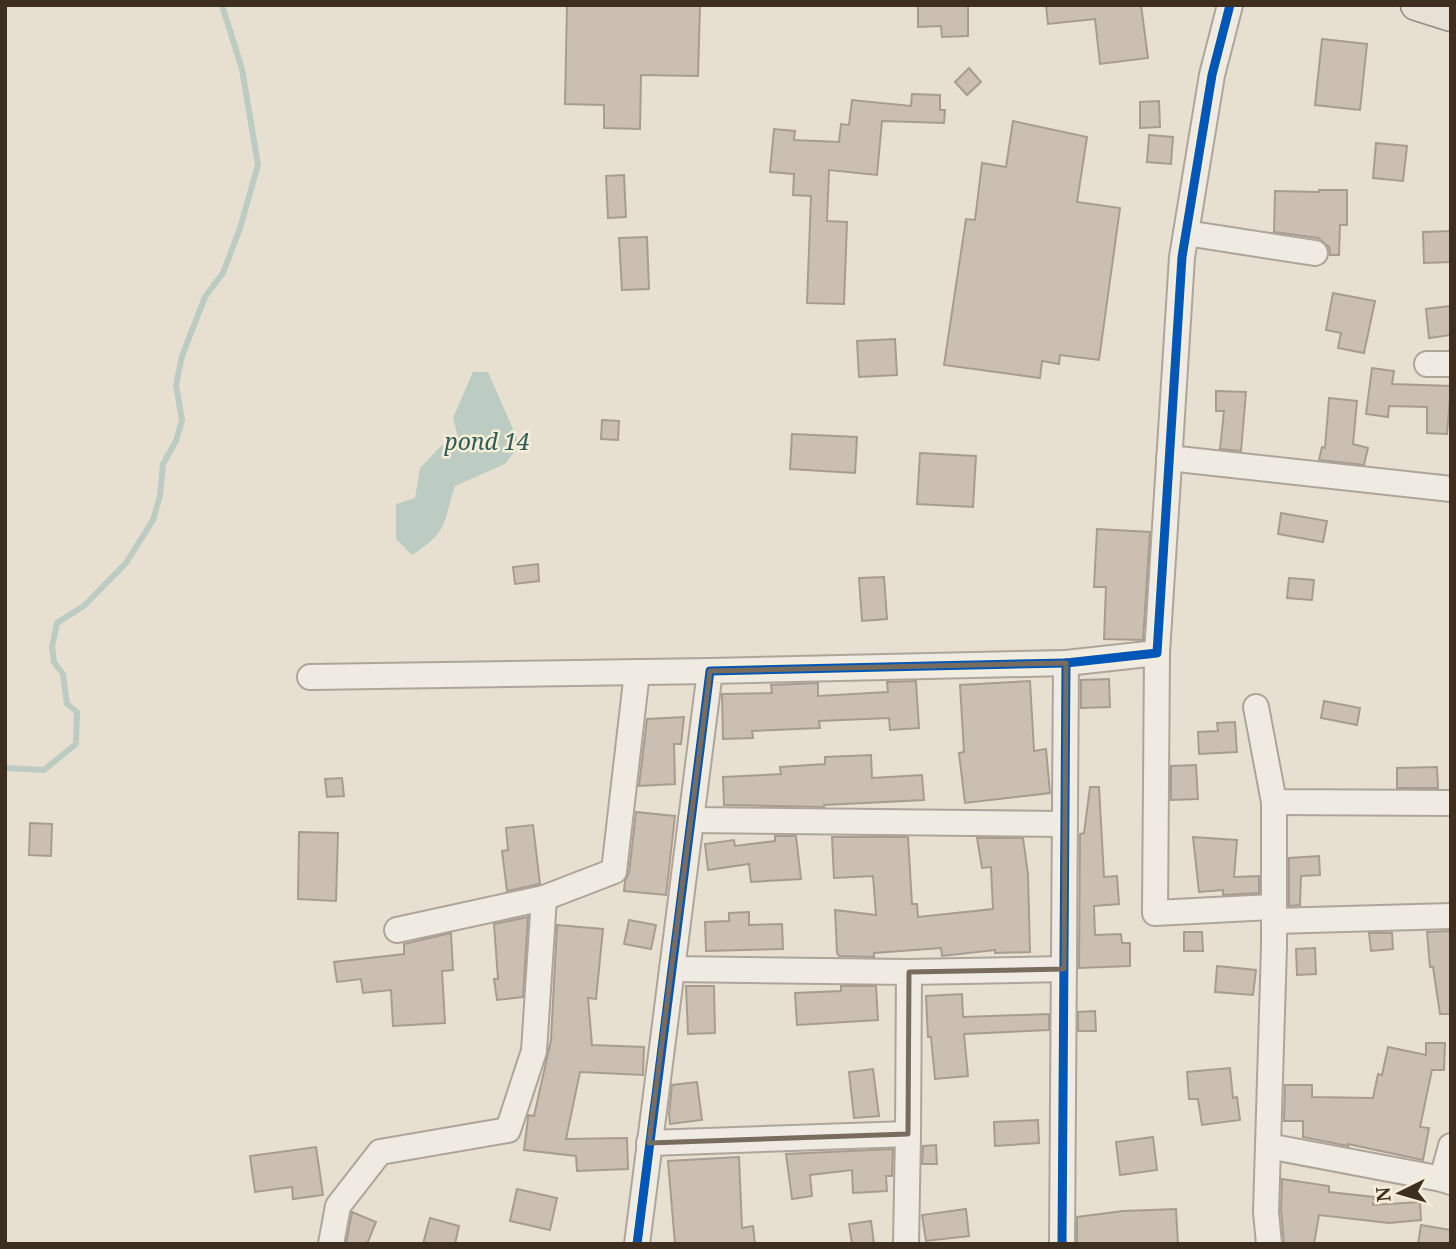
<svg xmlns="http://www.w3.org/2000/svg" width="1456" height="1249" viewBox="0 0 1456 1249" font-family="'Noto Serif',serif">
<rect width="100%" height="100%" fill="#e7e0d1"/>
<!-- water -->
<path fill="#bcccc2" d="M473,372H488L520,445L505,464L455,486C442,525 449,531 412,555L396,539V504L415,498L420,468L442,445L455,446L458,437L453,418Z"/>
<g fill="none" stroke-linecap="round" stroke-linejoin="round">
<!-- stream -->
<polyline stroke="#bcccc2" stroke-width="6" points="5,768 44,770 76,744 77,712 67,704 63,674 54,662 52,647 57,623 85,605 126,563 153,520 160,496 163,464 176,441 182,420 176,385 182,356 205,297 223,273 240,228 258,165 242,69 222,5"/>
</g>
<!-- building -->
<g fill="#cbbfb2" stroke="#a89c90" stroke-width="2">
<polygon points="567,5 700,5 698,76 641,75 640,129 604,128 604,105 565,104"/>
<polygon points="918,5 968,5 968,36 942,37 941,26 918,27"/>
<polygon points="1046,5 1141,5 1148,58 1100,64 1095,19 1048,24"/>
<polygon points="1322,39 1367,44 1360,110 1315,105"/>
<polygon points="969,68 981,82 967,95 955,82"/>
<polygon points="912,94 940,95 940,110 945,110 944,123 882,121 877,175 829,170 827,221 847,222 844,304 807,303 811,196 793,195 794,174 770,172 774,129 795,131 794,140 839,142 841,124 849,125 852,100 911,106"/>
<polygon points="1159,101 1160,127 1140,128 1140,102"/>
<polygon points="1013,121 1087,137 1077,202 1120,208 1099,360 1060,355 1059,364 1042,361 1040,378 944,365 966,219 975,220 982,163 1006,167"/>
<polygon points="1149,135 1173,137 1171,164 1147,162"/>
<polygon points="1376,143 1407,146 1403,181 1373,178"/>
<polygon points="624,175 626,217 608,218 606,176"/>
<polygon points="1319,190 1347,190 1347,225 1340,225 1339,255 1330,255 1329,247 1318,238 1274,232 1275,191 1319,192"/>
<polygon points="1451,231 1451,262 1424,263 1423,232"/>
<polygon points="647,237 649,289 622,290 619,238"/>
<polygon points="1333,293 1375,301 1364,353 1338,348 1341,333 1326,330"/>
<polygon points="1451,306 1451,335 1429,338 1426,309"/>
<polygon points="895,339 897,375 859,377 857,341"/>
<polygon points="1372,368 1394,371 1392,384 1451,386 1447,434 1427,433 1427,407 1389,406 1388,417 1366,414"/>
<polygon points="1216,391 1246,392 1241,451 1220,449 1224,411 1216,411"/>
<polygon points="1329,398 1357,401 1353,444 1368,448 1364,465 1319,460 1322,447 1325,448"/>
<polygon points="602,420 619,421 618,440 601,439"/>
<polygon points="792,434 857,437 855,473 790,469"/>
<polygon points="920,453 976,456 973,507 917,504"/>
<polygon points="1281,513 1327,521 1323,542 1278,534"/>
<polygon points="1097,529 1150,532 1143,640 1104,639 1106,587 1094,587"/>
<polygon points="538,564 539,581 515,584 513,567"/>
<polygon points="884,577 887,619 862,621 859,578"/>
<polygon points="1289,578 1314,580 1312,600 1287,598"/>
<polygon points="1109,679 1110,707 1081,708 1081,680"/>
<polygon points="916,681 919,728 890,730 889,718 819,721 820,728 752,731 753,738 723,739 722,694 772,693 771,685 818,683 818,696 888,692 887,682"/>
<polygon points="1030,681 1034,751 1046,749 1050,793 965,803 959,753 964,752 960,685"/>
<polygon points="1324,701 1360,708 1357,725 1321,718"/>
<polygon points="684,717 681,744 674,744 675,784 639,786 647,719"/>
<polygon points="1235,722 1237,752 1199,754 1198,732 1218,731 1217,723"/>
<polygon points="871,755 872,778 922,775 924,800 824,805 824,807 724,805 723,777 781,774 780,767 825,764 825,757"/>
<polygon points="1196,765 1198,799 1171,800 1171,766"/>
<polygon points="1437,767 1438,788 1397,788 1397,768"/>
<polygon points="342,778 344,796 327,797 325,779"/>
<polygon points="1090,787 1099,787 1104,877 1117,876 1119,904 1094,906 1095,935 1121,934 1122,943 1130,943 1130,966 1079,968 1080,834 1084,833"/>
<polygon points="636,812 675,816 666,895 624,891 625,881 629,873"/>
<polygon points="30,823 52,824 51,856 29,855"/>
<polygon points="533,825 540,884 507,891 502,851 508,850 506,828"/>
<polygon points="299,832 338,833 336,901 298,899"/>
<polygon points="775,836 796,836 801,879 751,882 749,864 708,870 705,844 734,840 735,846 775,841"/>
<polygon points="832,837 908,837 912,904 917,904 918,917 993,909 991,867 982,868 977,838 1023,838 1028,874 1030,952 995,953 995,950 942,956 941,948 874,953 874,957 839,956 837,953 835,910 876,915 873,876 834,878"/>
<polygon points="1193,837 1237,840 1234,877 1259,876 1259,893 1223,895 1223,890 1199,892"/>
<polygon points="1319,856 1320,875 1301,876 1300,905 1289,906 1289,858"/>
<polygon points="749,912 749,925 782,924 783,949 706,951 705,922 729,921 729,913"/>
<polygon points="528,917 523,997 497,1000 494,979 498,979 494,924"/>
<polygon points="629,920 656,925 651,949 624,944"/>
<polygon points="557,925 603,929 596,999 588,998 592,1045 644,1047 643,1075 580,1072 566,1139 627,1138 628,1169 577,1171 576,1156 524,1150 528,1118 528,1115 534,1116 551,1040"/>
<polygon points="1451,931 1451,1014 1440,1014 1433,967 1430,967 1427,932"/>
<polygon points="1184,932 1202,932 1203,951 1184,951"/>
<polygon points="451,933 453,970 442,971 445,1023 393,1026 391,990 363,993 361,979 337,982 334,962 404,954 404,944"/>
<polygon points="1369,933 1392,933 1393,949 1371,951"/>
<polygon points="1315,948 1316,974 1297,975 1296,949"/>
<polygon points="1217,966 1256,970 1253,995 1215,992"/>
<polygon points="686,986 714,986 715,1033 688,1034"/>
<polygon points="841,986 876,986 878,1020 797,1025 795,993 841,991"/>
<polygon points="962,994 963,1017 1049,1014 1049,1030 964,1034 968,1076 935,1079 931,1037 928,1037 926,996"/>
<polygon points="1095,1011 1096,1031 1078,1031 1078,1012"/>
<polygon points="1426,1043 1445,1043 1444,1070 1432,1070 1420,1127 1429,1128 1423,1160 1348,1144 1348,1146 1303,1137 1303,1121 1284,1121 1285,1085 1312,1085 1312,1097 1373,1098 1378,1074 1382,1075 1388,1047 1426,1055"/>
<polygon points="1230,1068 1233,1098 1237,1097 1240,1120 1202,1125 1198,1099 1189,1099 1187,1072"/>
<polygon points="873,1069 879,1116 854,1118 849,1072"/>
<polygon points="697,1082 702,1120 670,1124 669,1114 672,1085"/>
<polygon points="1038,1120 1039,1143 995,1146 994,1122"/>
<polygon points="1153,1137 1157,1170 1120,1175 1116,1142"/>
<polygon points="936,1145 937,1164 922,1164 923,1146"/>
<polygon points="316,1147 323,1195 293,1199 292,1187 255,1192 250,1156"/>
<polygon points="893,1149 892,1176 886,1176 887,1191 853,1193 852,1170 810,1175 812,1196 792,1199 786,1154"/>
<polygon points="739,1157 742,1228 753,1226 755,1244 675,1244 668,1161"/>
<polygon points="1282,1179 1329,1186 1329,1192 1374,1197 1373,1205 1420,1202 1421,1220 1389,1223 1319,1215 1314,1244 1284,1244 1281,1209"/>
<polygon points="517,1189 557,1198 550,1230 510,1221"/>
<polygon points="966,1209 969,1236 926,1241 922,1215"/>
<polygon points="1176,1209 1178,1244 1077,1244 1077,1217 1123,1211"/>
<polygon points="352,1212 376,1222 367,1244 346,1244"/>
<polygon points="430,1218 459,1226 455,1244 423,1244"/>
<polygon points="871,1221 874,1244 852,1244 849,1224"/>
<polygon points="1421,1225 1451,1230 1451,1244 1418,1244"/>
</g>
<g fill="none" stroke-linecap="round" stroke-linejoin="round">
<defs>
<g id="minor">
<polyline points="1186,233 1315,253"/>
<polyline points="1427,364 1451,364"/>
<polyline points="1169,458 1451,489"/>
<polyline points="1157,653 1155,913 1274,907"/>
<polyline points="310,677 710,671"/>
<polyline points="1256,707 1274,802 1451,803"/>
<polyline points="691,820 1065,824"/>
<polyline points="1274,921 1451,916"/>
<polyline points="397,930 544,898 614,871 637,672"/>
<polyline points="672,969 909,972 908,1134"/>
<polyline points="909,972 1064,969"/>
<polyline points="649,1143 908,1134 906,1244"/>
<polyline points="1268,1146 1442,1179"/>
<polyline points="1451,1146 1442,1179 1451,1182"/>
<polyline points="331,1244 338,1206 380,1152 508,1130 534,1051 544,898"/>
<polyline points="637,1244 710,671 1066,663"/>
<polyline points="1062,1244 1066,663 1157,653 1182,257 1212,75 1230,5"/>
<polyline points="1269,1244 1266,1212 1274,946 1274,802"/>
</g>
<polyline id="major" points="1416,5 1451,16"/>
</defs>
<!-- minor casing -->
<use href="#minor" stroke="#ada599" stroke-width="28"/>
<!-- major casing -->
<use href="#major" stroke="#928b80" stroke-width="33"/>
<!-- minor -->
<use href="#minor" stroke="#efebe3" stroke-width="24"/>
<!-- major -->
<use href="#major" stroke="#e6e1d4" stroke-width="30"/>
<defs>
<g id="cycleway">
<polyline points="637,1244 710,671 1066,663"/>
<polyline points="1062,1244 1066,663 1157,653 1182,257 1212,75 1230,5"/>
</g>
</defs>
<!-- cycleway casing -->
<use href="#cycleway" stroke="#f7eed8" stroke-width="13"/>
<!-- cycleway -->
<use href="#cycleway" stroke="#0057b8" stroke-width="9"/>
</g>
<!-- marked area -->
<path fill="none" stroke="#786c5e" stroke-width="5" stroke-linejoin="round" d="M1066,663L1064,969L909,972L908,1134L649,1143L710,671Z"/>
<g text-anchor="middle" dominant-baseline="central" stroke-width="5" stroke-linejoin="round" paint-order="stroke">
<!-- water labels -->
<g font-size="23" font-style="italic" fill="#2f5d5a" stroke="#f7eed8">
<text x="487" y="441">pond 14</text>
</g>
</g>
<!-- border -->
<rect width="1456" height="1249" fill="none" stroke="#3d2e20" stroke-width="14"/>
<!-- north arrow -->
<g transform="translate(1400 1193) rotate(265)" stroke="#f7eed8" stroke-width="5" paint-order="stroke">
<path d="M0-5L12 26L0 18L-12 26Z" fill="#3d2e20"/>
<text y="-10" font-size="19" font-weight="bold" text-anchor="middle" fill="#3d2e20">N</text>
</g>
</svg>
